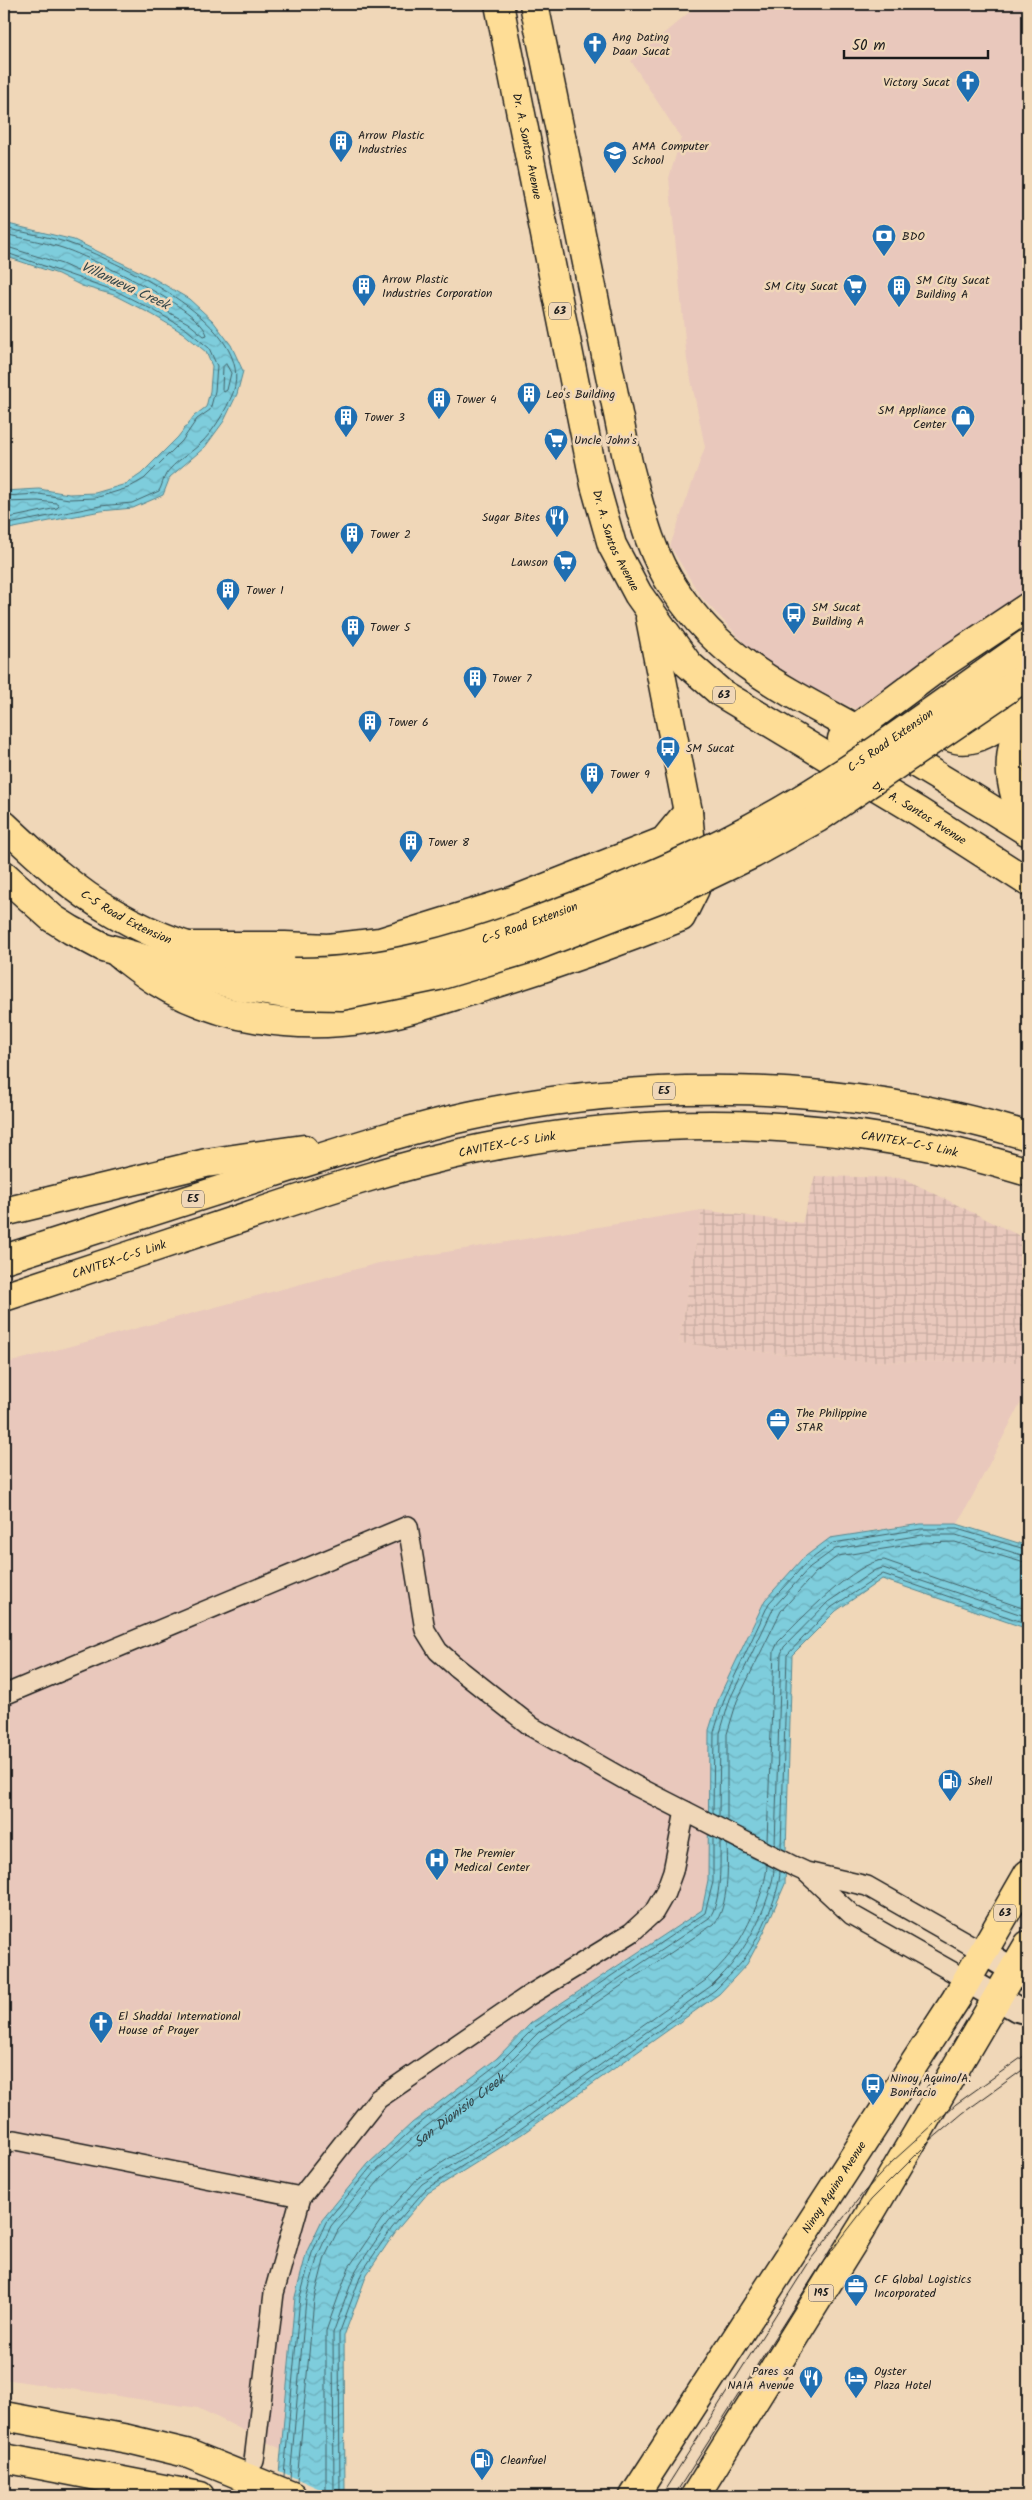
<svg xmlns="http://www.w3.org/2000/svg" width="1032" height="2500" viewBox="0 0 1032 2500" font-family="Kalam,sans-serif">
<defs>
<pattern id="industrial-grid" width="8" height="8" patternUnits="userSpaceOnUse" patternTransform="scale(1.25)"><rect width="8" height="8" fill="#e9c8bc"/><path d="M0 4h8M4 0v8" fill="none" stroke="#c7aba1"/></pattern>
<pattern id="water-waves" width="16" height="10" patternUnits="userSpaceOnUse" patternTransform="scale(1.25)"><rect width="16" height="10" fill="#7ecddc"/><path d="M0 5q4-4 8 0t8 0" fill="none" stroke="#6cafbc"/></pattern>
</defs>
<rect width="100%" height="100%" fill="#f0d7b8"/>
<filter id="ink" filterUnits="userSpaceOnUse"><feTurbulence type="fractalNoise" baseFrequency=".02" numOctaves="2"/><feDisplacementMap in="SourceGraphic" scale="10" xChannelSelector="R" yChannelSelector="G"/><feConvolveMatrix kernelMatrix="1 2 1 2 8 2 1 2 1" color-interpolation-filters="sRGB"/></filter>
<g filter="url(#ink)">
<!-- built -->
<g fill="#e9c8bc">
<polygon points="699,4 1028,4 1028,593 855,709 818,691 753,652 701,597 670,546 705,447 687,360 669,178 681,138 631,61"/>
<polygon points="702,1210 679,1343 845,1361 1028,1362 1028,1389 958,1524 921,1524 868,1531 765,1600 720,1695 709,1730 708,1881 702,1910 531,2023 496,2059 412,2123 368,2164 322,2220 295,2297 281,2449 198,2408 4,2379 4,1364 379,1263"/>
</g>
<!-- industrial -->
<polygon fill="url(#industrial-grid)" points="815,1176 903,1178 1028,1240 1028,1362 845,1361 679,1343 702,1210 802,1223"/>
<!-- water -->
<g fill="url(#water-waves)" stroke="#57868f">
<polygon points="4,223 74,240 153,278 189,299 213,321 231,345 243,371 237,394 224,421 205,447 170,477 163,495 133,508 101,511 4,530 4,491 39,489 69,494 95,493 126,484 141,474 178,437 194,416 206,407 210,391 212,366 206,352 183,333 153,315 114,295 82,286 58,274 4,256"/>
<polygon points="921,1524 957,1524 1028,1546 1028,1629 882,1579 836,1611 792,1655 785,1884 764,1932 747,1964 719,1994 522,2134 428,2193 396,2231 367,2274 344,2336 345,2496 277,2496 295,2297 307,2251 322,2220 368,2164 412,2123 496,2059 531,2023 702,1910 708,1881 709,1730 720,1695 765,1600 802,1559 830,1538"/>
</g>
<!-- pier -->
<polygon fill="#f0d7b8" points="277,2470 336,2496 274,2496"/>
<g fill="none" stroke-linecap="round" stroke-linejoin="round">
<!-- shore -->
<g stroke="#436369" stroke-width="1">
<path d="M4,228C26,233 52,237 74,245C122,265 257,325 233,393C226,410 214,431 200,444C190,454 175,461 166,474C163,479 162,486 159,491L132,503L100,506L4,525"/>
<path d="M4,234C26,239 50,243 71,251C98,262 200,308 207,335L204,336L188,323L119,285L86,275L62,264L4,246"/>
<polyline points="4,252 116,291 155,311 186,329 209,348 217,366 215,391 210,410 197,419 182,441 144,479 128,488 95,498 69,499 39,494 4,496"/>
<polygon points="226,364 231,373 227,390 224,392 222,389 223,367"/>
<polyline points="4,502 38,501 57,503 59,506 57,508 4,519"/>
<polyline points="713,1813 714,1732 725,1697 769,1603 806,1563 833,1543 921,1529 957,1529 1028,1550"/>
<polyline points="719,1817 720,1733 730,1699 774,1607 810,1567 835,1549 922,1535 956,1535 1028,1557"/>
<polyline points="727,1820 727,1734 737,1701 781,1611 815,1573 838,1556 922,1543 955,1542 1028,1564"/>
<path d="M767,1841L774,1651L778,1642C798,1622 857,1560 884,1560L1028,1610"/>
<polyline points="775,1845 781,1654 784,1647 828,1602 875,1570 883,1568 1028,1617"/>
<polyline points="781,1848 787,1655 832,1607 883,1574 1028,1624"/>
<polyline points="284,2476 300,2297 312,2253 326,2222 371,2167 415,2127 499,2063 535,2027 705,1913 713,1882 713,1837"/>
<path d="M290,2479L306,2299L318,2255L331,2226L376,2171L419,2132L503,2068L539,2032L709,1918C722,1902 720,1861 720,1841"/>
<path id="s1" d="M297,2482L314,2300L325,2257L338,2230L382,2177L424,2138L508,2074L543,2038L714,1924C729,1907 728,1865 727,1844"/>
<path d="M326,2496V2331L349,2267L381,2220L418,2178L511,2119L706,1980C714,1972 723,1963 730,1954C746,1934 766,1890 767,1865"/>
<path d="M334,2496L333,2333L356,2270L387,2224L422,2184L516,2125L711,1986C720,1977 730,1968 737,1957C753,1936 773,1894 774,1868"/>
<path d="M340,2496L339,2334L362,2272L392,2228L426,2189L519,2130L715,1990C724,1981 734,1972 742,1962C757,1942 780,1896 780,1871"/>
</g>
<defs>
<g id="minor">
<polyline points="4,1695 408,1526 425,1630 438,1651 456,1667 532,1727 636,1786 793,1866 806,1872 867,1886 983,1952"/>
<polyline points="807,1873 852,1915 967,1980"/>
<polyline points="4,2145 15,2140 301,2197"/>
<polyline points="254,2461 274,2293 301,2197 378,2099 528,1996 631,1933 654,1912 665,1893 673,1871 685,1811"/>
</g>
<g id="tertiary">
<polyline points="983,1952 1028,1979"/>
<polyline points="967,1980 1017,2009 1028,2012"/>
</g>
<g id="primary">
<path id="s2" d="M499,4L595,485L612,545L638,594L688,664L721,693L919,812L1028,882"/>
<path d="M534,4L628,463C640,507 649,552 675,590C724,665 794,694 869,736C923,767 976,799 1028,832"/>
<path d="M1027,706C1005,752 1005,782 1028,828"/>
<path d="M930,716C958,765 998,727 1028,704"/>
<polyline points="842,739 941,665 1028,607"/>
<path id="s3" d="M4,825C38,857 73,890 114,913C169,945 231,962 294,972"/>
<polyline points="4,875 52,918 71,930 103,947 245,988 292,995"/>
<polyline points="186,946 285,946 328,948 380,942 515,900 664,841 688,812"/>
<path d="M119,954C131,963 143,973 156,981C218,1020 296,1030 368,1019C405,1013 441,1000 477,989C546,968 614,944 681,917L695,889L688,812L650,618"/>
<path id="s4" d="M634,2496L956,1999L1028,1874"/>
<polyline points="695,2496 861,2229 1028,1945"/>
</g>
<g id="motorway">
<polyline points="4,1212 206,1163 304,1149"/>
<path d="M4,1259C91,1231 178,1203 266,1175C333,1154 400,1131 469,1116C652,1076 848,1081 1028,1136"/>
<path id="s5" d="M4,1297C84,1271 165,1244 245,1217C328,1189 413,1161 499,1145C674,1112 858,1119 1028,1172"/>
<polyline points="4,2416 128,2439 186,2453 292,2496"/>
<polyline points="4,2458 200,2496"/>
</g>
</defs>
<!-- minor casing -->
<use href="#minor" stroke="#1c1c1c" stroke-width="22"/>
<!-- tertiary casing -->
<use href="#tertiary" stroke="#1c1c1c" stroke-width="28"/>
<!-- primary casing -->
<use href="#primary" stroke="#1c1c1c" stroke-width="31"/>
<!-- motorway casing -->
<use href="#motorway" stroke="#1c1c1c" stroke-width="31"/>
<!-- minor -->
<use href="#minor" stroke="#f0d7b8" stroke-width="19"/>
<!-- tertiary -->
<use href="#tertiary" stroke="#f0d7b8" stroke-width="24"/>
<!-- primary -->
<use href="#primary" stroke="#fedd96" stroke-width="28"/>
<!-- motorway -->
<use href="#motorway" stroke="#fedd96" stroke-width="28"/>
<!-- tram -->
<g stroke="#1c1c1c" stroke-width="1">
<polyline points="661,2496 811,2259 864,2192 893,2161 956,2104 1028,2053"/>
<polyline points="674,2496 820,2266 871,2200 931,2140 963,2113 1028,2066"/>
</g>
<defs>
<g id="primary-bridge">
<path id="s6" d="M294,972C379,973 462,949 541,919C630,886 717,850 798,801C876,754 953,695 1028,643"/>
<polyline points="292,995 341,996 438,976 531,948 668,895 753,854 818,818 1028,675"/>
</g>
</defs>
<!-- primary-bridge casing -->
<use href="#primary-bridge" stroke="#1c1c1c" stroke-width="31" stroke-linecap="butt"/>
<!-- primary-bridge -->
<use href="#primary-bridge" stroke="#fedd96" stroke-width="28"/>
</g>
</g>
<!-- icons -->
<defs>
<symbol id="church-pin" viewBox="-11 -11 22 30"><path d="M0 17L-7.5 6A9.5 9.5 0 1 1 7.5 6Z" fill="#1f6fb2" stroke="#f0d7b8"/><path d="M-1.2-6h2.4v3.5h3.3v2.4h-3.3V6h-2.4V-.1h-3.3v-2.4h3.3Z" fill="#fff"/></symbol>
<symbol id="building-pin" viewBox="-11 -11 22 30"><path d="M0 17L-7.5 6A9.5 9.5 0 1 1 7.5 6Z" fill="#1f6fb2" stroke="#f0d7b8"/><path d="M-4-6H4V6H1V3H-1V6H-4ZM-2.5-4.3h1.7v1.8h-1.7ZM.8-4.3h1.7v1.8H.8ZM-2.5-1h1.7V.8h-1.7ZM.8-1h1.7V.8H.8Z" fill="#fff"/></symbol>
<symbol id="university-pin" viewBox="-11 -11 22 30"><path d="M0 17L-7.5 6A9.5 9.5 0 1 1 7.5 6Z" fill="#1f6fb2" stroke="#f0d7b8"/><path d="M0-5L7-2L0 1L-7-2ZM-4 1L0 2.5L4 1V4Q0 6-4 4Z" fill="#fff"/></symbol>
<symbol id="bank-pin" viewBox="-11 -11 22 30"><path d="M0 17L-7.5 6A9.5 9.5 0 1 1 7.5 6Z" fill="#1f6fb2" stroke="#f0d7b8"/><path d="M-6-4H6V4H-6ZM0-2.3a2.3 2.3 0 1 0 0 4.6a2.3 2.3 0 1 0 0-4.6Z" fill="#fff"/></symbol>
<symbol id="supermarket-pin" viewBox="-11 -11 22 30"><path d="M0 17L-7.5 6A9.5 9.5 0 1 1 7.5 6Z" fill="#1f6fb2" stroke="#f0d7b8"/><path d="M-6-5.5h2.5l.6 2H6L4.5 2H-2.5L-4.4-4H-6ZM-1.5 3.2a1.3 1.3 0 1 0 .1 0ZM3 3.2a1.3 1.3 0 1 0 .1 0Z" fill="#fff"/></symbol>
<symbol id="shop-pin" viewBox="-11 -11 22 30"><path d="M0 17L-7.5 6A9.5 9.5 0 1 1 7.5 6Z" fill="#1f6fb2" stroke="#f0d7b8"/><path d="M-5-2.5h2.3a2.7 3.5 0 0 1 5.4 0H5L5.5 6h-11ZM-1.5-2.5h3a1.5 2.3 0 0 0-3 0Z" fill="#fff"/></symbol>
<symbol id="restaurant-pin" viewBox="-11 -11 22 30"><path d="M0 17L-7.5 6A9.5 9.5 0 1 1 7.5 6Z" fill="#1f6fb2" stroke="#f0d7b8"/><path d="M-5-6h1v4h1v-4h1v4h1v-4h1v5L-1.5 .5V6h-2V.5L-5-1ZM5-6V6H3V1.5H1.5Q1.5-4 5-6Z" fill="#fff"/></symbol>
<symbol id="bus-pin" viewBox="-11 -11 22 30"><path d="M0 17L-7.5 6A9.5 9.5 0 1 1 7.5 6Z" fill="#1f6fb2" stroke="#f0d7b8"/><path d="M-5-6H5V4H4V6H2V4H-2V6H-4V4H-5ZM-3.5-4V0h7V-4ZM-3.5 1.2v1.5H-2V1.2ZM2 1.2v1.5H3.5V1.2Z" fill="#fff"/></symbol>
<symbol id="office-pin" viewBox="-11 -11 22 30"><path d="M0 17L-7.5 6A9.5 9.5 0 1 1 7.5 6Z" fill="#1f6fb2" stroke="#f0d7b8"/><path d="M-6-3h4V-5.5h4V-3h4V5H-6ZM-1-4.5V-3h2v-1.5ZM-6 0V1H6V0Z" fill="#fff"/></symbol>
<symbol id="fuel-pin" viewBox="-11 -11 22 30"><path d="M0 17L-7.5 6A9.5 9.5 0 1 1 7.5 6Z" fill="#1f6fb2" stroke="#f0d7b8"/><path d="M-5.5-6h7V0h2V4h1.3V-2.5L3-4.5l.8-.8L6-3V5H2.5V1h-1V6h-7ZM-4.2-4.7v3.2H.2V-4.7Z" fill="#fff"/></symbol>
<symbol id="hospital-pin" viewBox="-11 -11 22 30"><path d="M0 17L-7.5 6A9.5 9.5 0 1 1 7.5 6Z" fill="#1f6fb2" stroke="#f0d7b8"/><path d="M-5-5h3v3.5h4V-5h3V5h-3V1.5h-4V5h-3Z" fill="#fff"/></symbol>
<symbol id="hotel-pin" viewBox="-11 -11 22 30"><path d="M0 17L-7.5 6A9.5 9.5 0 1 1 7.5 6Z" fill="#1f6fb2" stroke="#f0d7b8"/><path d="M-6-4.5h1.5V1H6V5H4.5V3h-9V5H-6ZM-4 0a1.8 1.8 0 1 1 3.6 0ZM.5 0V-2.5h3Q6-2.5 6 0Z" fill="#fff"/></symbol>
</defs>
<g fill-rule="evenodd">
<use href="#church-pin" x="581" y="30" width="28" height="38"/>
<use href="#church-pin" x="954" y="68" width="28" height="38"/>
<use href="#building-pin" x="327" y="128" width="28" height="38"/>
<use href="#university-pin" x="601" y="139" width="28" height="38"/>
<use href="#bank-pin" x="870" y="222" width="28" height="38"/>
<use href="#building-pin" x="350" y="272" width="28" height="38"/>
<use href="#supermarket-pin" x="841" y="272" width="28" height="38"/>
<use href="#building-pin" x="885" y="273" width="28" height="38"/>
<use href="#building-pin" x="515" y="380" width="28" height="38"/>
<use href="#building-pin" x="425" y="385" width="28" height="38"/>
<use href="#building-pin" x="332" y="403" width="28" height="38"/>
<use href="#shop-pin" x="949" y="403" width="28" height="38"/>
<use href="#supermarket-pin" x="542" y="426" width="28" height="38"/>
<use href="#restaurant-pin" x="543" y="503" width="28" height="38"/>
<use href="#building-pin" x="338" y="520" width="28" height="38"/>
<use href="#supermarket-pin" x="551" y="548" width="28" height="38"/>
<use href="#building-pin" x="214" y="576" width="28" height="38"/>
<use href="#bus-pin" x="780" y="600" width="28" height="38"/>
<use href="#building-pin" x="339" y="613" width="28" height="38"/>
<use href="#building-pin" x="461" y="664" width="28" height="38"/>
<use href="#building-pin" x="356" y="708" width="28" height="38"/>
<use href="#bus-pin" x="654" y="734" width="28" height="38"/>
<use href="#building-pin" x="578" y="760" width="28" height="38"/>
<use href="#building-pin" x="397" y="828" width="28" height="38"/>
<use href="#office-pin" x="764" y="1406" width="28" height="38"/>
<use href="#fuel-pin" x="936" y="1767" width="28" height="38"/>
<use href="#hospital-pin" x="423" y="1846" width="28" height="38"/>
<use href="#church-pin" x="87" y="2009" width="28" height="38"/>
<use href="#bus-pin" x="859" y="2071" width="28" height="38"/>
<use href="#office-pin" x="842" y="2272" width="28" height="38"/>
<use href="#restaurant-pin" x="797" y="2364" width="28" height="38"/>
<use href="#hotel-pin" x="842" y="2364" width="28" height="38"/>
<use href="#fuel-pin" x="468" y="2446" width="28" height="38"/>
</g>
<g text-anchor="middle" dominant-baseline="central" stroke-width="5" stroke-linejoin="round" paint-order="stroke">
<!-- shield labels -->
<g fill="#f0d7b8" stroke="#5c544b" stroke-width="1">
<rect x="549" y="302.5" width="22" height="17" rx="4"/>
<rect x="713" y="686.5" width="22" height="17" rx="4"/>
<rect x="653" y="1082.5" width="22" height="17" rx="4"/>
<rect x="182" y="1190.5" width="22" height="17" rx="4"/>
<rect x="994" y="1904.5" width="22" height="17" rx="4"/>
<rect x="808.5" y="2284.5" width="25" height="17" rx="4"/>
</g>
<g font-size="11" font-weight="bold" fill="#1c1c1c">
<text x="560" y="311">63</text>
<text x="724" y="695">63</text>
<text x="664" y="1091">E5</text>
<text x="193" y="1199">E5</text>
<text x="1005" y="1913">63</text>
<text x="821" y="2293">195</text>
</g>
<!-- poi labels -->
<g font-size="12" fill="#1c1c1c" stroke="#f0d7b8" text-anchor="start">
<text x="612" y="37">Ang Dating<tspan x="612" dy="14">Daan Sucat</tspan></text>
<text x="950" y="82" text-anchor="end">Victory Sucat</text>
<text x="358" y="135">Arrow Plastic<tspan x="358" dy="14">Industries</tspan></text>
<text x="632" y="146">AMA Computer<tspan x="632" dy="14">School</tspan></text>
<text x="902" y="236">BDO</text>
<text x="382" y="279">Arrow Plastic<tspan x="382" dy="14">Industries Corporation</tspan></text>
<text x="916" y="280">SM City Sucat<tspan x="916" dy="14">Building A</tspan></text>
<text x="838" y="286" text-anchor="end">SM City Sucat</text>
<text x="546" y="394">Leo's Building</text>
<text x="456" y="399">Tower 4</text>
<text x="946" y="410" text-anchor="end">SM Appliance<tspan x="946" dy="14">Center</tspan></text>
<text x="364" y="417">Tower 3</text>
<text x="574" y="440">Uncle John's</text>
<text x="540" y="517" text-anchor="end">Sugar Bites</text>
<text x="370" y="534">Tower 2</text>
<text x="548" y="562" text-anchor="end">Lawson</text>
<text x="246" y="590">Tower 1</text>
<text x="812" y="607">SM Sucat<tspan x="812" dy="14">Building A</tspan></text>
<text x="370" y="627">Tower 5</text>
<text x="492" y="678">Tower 7</text>
<text x="388" y="722">Tower 6</text>
<text x="686" y="748">SM Sucat</text>
<text x="610" y="774">Tower 9</text>
<text x="428" y="842">Tower 8</text>
<text x="796" y="1413">The Philippine<tspan x="796" dy="14">STAR</tspan></text>
<text x="968" y="1781">Shell</text>
<text x="454" y="1853">The Premier<tspan x="454" dy="14">Medical Center</tspan></text>
<text x="118" y="2016">El Shaddai International<tspan x="118" dy="14">House of Prayer</tspan></text>
<text x="890" y="2078">Ninoy Aquino/A.<tspan x="890" dy="14">Bonifacio</tspan></text>
<text x="874" y="2279">CF Global Logistics<tspan x="874" dy="14">Incorporated</tspan></text>
<text x="794" y="2371" text-anchor="end">Pares sa<tspan x="794" dy="14">NAIA Avenue</tspan></text>
<text x="874" y="2371">Oyster<tspan x="874" dy="14">Plaza Hotel</tspan></text>
<text x="500" y="2460">Cleanfuel</text>
</g>
<!-- street labels -->
<g font-size="12" fill="#1c1c1c" stroke="#f0d7b8">
<text stroke="none"><textPath href="#s2" startOffset="145">Dr. A. Santos Avenue</textPath></text>
<text stroke="none"><textPath href="#s2" startOffset="550">Dr. A. Santos Avenue</textPath></text>
<text stroke="none"><textPath href="#s6" startOffset="648">C-5 Road Extension</textPath></text>
<text stroke="none"><textPath href="#s2" startOffset="970">Dr. A. Santos Avenue</textPath></text>
<text stroke="none"><textPath href="#s3" startOffset="154">C-5 Road Extension</textPath></text>
<text stroke="none"><textPath href="#s6" startOffset="242">C-5 Road Extension</textPath></text>
<text stroke="none"><textPath href="#s5" startOffset="526">CAVITEX–C-5 Link</textPath></text>
<text stroke="none"><textPath href="#s5" startOffset="931">CAVITEX–C-5 Link</textPath></text>
<text stroke="none"><textPath href="#s5" startOffset="121">CAVITEX–C-5 Link</textPath></text>
<text stroke="none"><textPath href="#s4" startOffset="368">Ninoy Aquino Avenue</textPath></text>
</g>
<!-- water labels -->
<g font-size="14" font-style="italic" fill="#34484c" stroke="#f0d7b8">
<text transform="translate(125 286) rotate(25)">Villanueva Creek</text>
<text stroke="none"><textPath href="#s1" startOffset="428">San Dionisio Creek</textPath></text>
</g>
</g>
<!-- margin -->
<rect width="1032" height="2500" fill="none" stroke="#f0d7b8" stroke-width="20"/>
<rect x="10" y="10" width="1012" height="2480" fill="none" stroke="#1c1c1c" stroke-width="2" filter="url(#ink)"/>
<!-- scale -->
<path d="M844 50v8h144v-8" fill="none" stroke="#1c1c1c" stroke-width="2.5"/>
<text x="852" y="50" font-size="15" fill="#1c1c1c" stroke="#f0d7b8" stroke-width="4" paint-order="stroke">50 m</text>
</svg>
